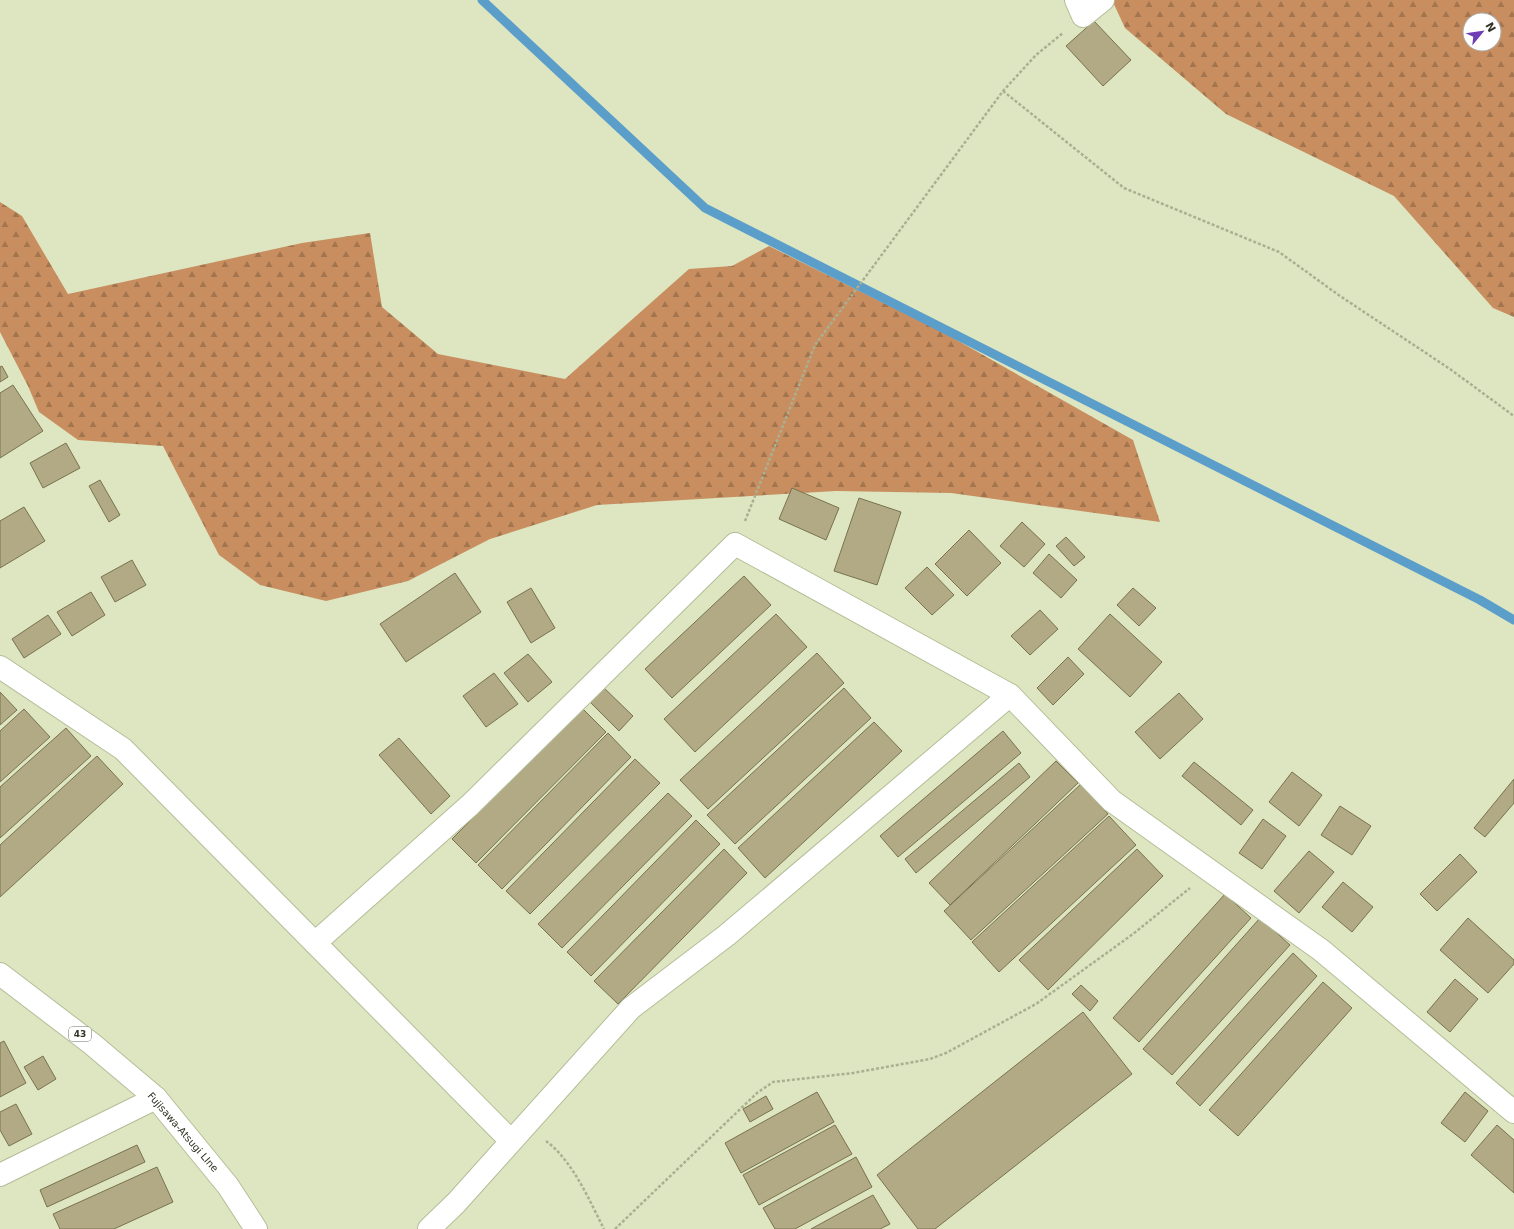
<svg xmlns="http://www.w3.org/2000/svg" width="1514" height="1229" viewBox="0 0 1514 1229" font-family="'DejaVu Sans',sans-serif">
<defs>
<pattern id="forest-firs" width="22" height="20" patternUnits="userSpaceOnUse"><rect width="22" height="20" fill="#c88e60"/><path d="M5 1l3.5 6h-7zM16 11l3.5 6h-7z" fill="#a3754f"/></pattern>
</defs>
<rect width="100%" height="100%" fill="#dde6c0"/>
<!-- forest -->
<g fill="url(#forest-firs)" fill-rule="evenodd">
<path d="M1112,0H1514V317L1493,308L1394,196L1226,114L1125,28ZM1470,20H1494V44H1470Z"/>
<polygon points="0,202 22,216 68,294 302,243 370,233 382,307 438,354 565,379 689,269 732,266 769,246 946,334 1133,440 1160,522 951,493 836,491 597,505 490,539 408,581 326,601 260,585 219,555 163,446 78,440 39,412 28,386 0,332"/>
</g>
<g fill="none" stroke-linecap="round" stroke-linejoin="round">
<!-- stream -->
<polyline stroke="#5b9ec9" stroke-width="9" points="482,0 705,208 1480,600 1514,620"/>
</g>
<!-- building -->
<g fill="#b1aa85" stroke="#78724f">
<polygon points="1094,21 1131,60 1103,86 1066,46"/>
<polygon points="2,366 8,377 0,382 0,367"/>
<polygon points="13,385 43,431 0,458 0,393"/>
<polygon points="66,443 80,468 43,488 30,463"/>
<polygon points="100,480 120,515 109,522 89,486"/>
<polygon points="792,488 839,508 826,540 779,519"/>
<polygon points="859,498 901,512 877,585 834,571"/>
<polygon points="24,507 45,541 0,568 0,521"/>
<polygon points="1022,522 1045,544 1024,567 1000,546"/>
<polygon points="969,530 1001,563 967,596 935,564"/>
<polygon points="1066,537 1085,557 1074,566 1056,546"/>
<polygon points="1049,554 1077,580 1061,598 1033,573"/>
<polygon points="132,560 146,585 115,602 101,577"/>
<polygon points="927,567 954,595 932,615 905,588"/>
<polygon points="455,573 481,612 406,662 380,624"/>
<polygon points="744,576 771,605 672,698 645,669"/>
<polygon points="531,588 555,628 531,643 507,602"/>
<polygon points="1133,588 1156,608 1139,626 1117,605"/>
<polygon points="91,592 105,615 72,636 57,612"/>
<polygon points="1040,610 1058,629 1030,655 1011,636"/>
<polygon points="776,614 807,647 695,752 664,719"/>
<polygon points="1110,614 1162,662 1130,697 1078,649"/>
<polygon points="48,615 61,634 24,658 12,639"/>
<polygon points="817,653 844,683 708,809 680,780"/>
<polygon points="528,654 552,682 528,702 504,673"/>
<polygon points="1068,657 1084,674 1053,705 1037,688"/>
<polygon points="494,673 518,704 486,727 463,696"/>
<polygon points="601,685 633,716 619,731 587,699"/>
<polygon points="844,688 871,718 735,844 707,815"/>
<polygon points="0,692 17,710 0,725"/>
<polygon points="1179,693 1203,719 1160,759 1135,732"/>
<polygon points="582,708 606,732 476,863 452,839"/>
<polygon points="24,709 50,737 0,782 0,731"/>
<polygon points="874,722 902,751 765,878 738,848"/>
<polygon points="66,728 91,756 0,838 0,787"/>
<polygon points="1003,731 1021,753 898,857 880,836"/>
<polygon points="608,733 631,757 502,889 478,865"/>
<polygon points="399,738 450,796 431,814 379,755"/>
<polygon points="97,756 123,784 0,897 0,845"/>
<polygon points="635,759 660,783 530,914 506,891"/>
<polygon points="1056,761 1078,783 950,905 929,883"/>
<polygon points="1194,762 1253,810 1241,825 1182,776"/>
<polygon points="1019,763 1030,777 916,873 905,859"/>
<polygon points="1292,772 1322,795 1299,826 1269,802"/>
<polygon points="1514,779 1514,803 1485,837 1474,828"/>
<polygon points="1081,784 1108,814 971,940 944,911"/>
<polygon points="668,793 692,816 562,948 538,924"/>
<polygon points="1340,806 1371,826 1352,855 1321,835"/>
<polygon points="1109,816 1136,845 999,972 972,942"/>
<polygon points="1263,819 1286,836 1262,869 1239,853"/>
<polygon points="696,820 720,844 591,976 567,952"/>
<polygon points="724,849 747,873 618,1004 594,981"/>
<polygon points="1137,849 1163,876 1048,990 1019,960"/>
<polygon points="1309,851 1334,872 1299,913 1274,891"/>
<polygon points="1460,854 1477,872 1437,911 1420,894"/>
<polygon points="1343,882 1373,907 1352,932 1322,907"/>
<polygon points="1225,894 1251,918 1139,1042 1113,1018"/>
<polygon points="1260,918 1290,945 1172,1075 1143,1049"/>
<polygon points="1468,918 1514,960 1514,964 1488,993 1440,950"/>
<polygon points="1293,953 1317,976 1200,1106 1176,1083"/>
<polygon points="1455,979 1478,999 1450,1032 1427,1012"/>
<polygon points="1323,982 1352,1008 1238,1136 1209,1110"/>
<polygon points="1081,985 1098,1001 1090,1011 1072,994"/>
<polygon points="1083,1012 1132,1074 935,1229 918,1229 877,1175"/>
<polygon points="4,1041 26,1083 0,1097 0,1043"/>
<polygon points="43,1056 56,1079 38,1090 24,1067"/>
<polygon points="817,1092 834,1122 741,1173 725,1143"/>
<polygon points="1465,1092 1488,1111 1465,1142 1441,1123"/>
<polygon points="766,1096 773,1109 750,1122 743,1109"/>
<polygon points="16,1104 32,1134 9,1146 0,1130 0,1112"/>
<polygon points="835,1125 852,1154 759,1205 743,1175"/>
<polygon points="1497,1125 1514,1140 1514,1193 1471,1155"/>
<polygon points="137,1145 145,1162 47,1207 40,1190"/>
<polygon points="856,1157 872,1187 795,1229 775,1229 763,1208"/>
<polygon points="157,1167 173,1202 114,1229 60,1229 53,1214"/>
<polygon points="873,1195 890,1224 880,1229 811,1229"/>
</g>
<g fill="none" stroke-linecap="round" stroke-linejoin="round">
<defs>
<g id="minor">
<polyline points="1076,0 1083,16 1103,0"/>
<polyline points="0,667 123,749 511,1141"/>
<polyline points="315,943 470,805 735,544 1010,695 1112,801 1321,950 1514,1112"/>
<polyline points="429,1229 456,1203 631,1008 727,935 1010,695"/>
</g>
<polyline id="tertiary" points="0,1175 156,1098"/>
<polyline id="primary" points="0,974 92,1044 156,1098 228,1186 256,1229"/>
</defs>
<!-- minor casing -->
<use href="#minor" stroke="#b4bd98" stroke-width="24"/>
<!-- tertiary casing -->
<use href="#tertiary" stroke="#b4bd98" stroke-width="24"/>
<!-- primary casing -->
<use href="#primary" stroke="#b4bd98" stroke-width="24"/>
<!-- path -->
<g stroke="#a9b091" stroke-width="2.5" stroke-dasharray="3 2" stroke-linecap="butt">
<polyline points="1003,91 1124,188 1279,252 1340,296 1450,369 1514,416"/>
<polyline points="745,521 815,345 1003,91 1036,55 1063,33"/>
<path d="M546,1141C573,1161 589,1200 604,1229"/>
<polyline points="615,1229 757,1093 773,1082 853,1073 930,1059 946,1053 1036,1004 1133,934 1190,888"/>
</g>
<!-- minor -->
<use href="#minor" stroke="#fff" stroke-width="22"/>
<!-- tertiary -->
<use href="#tertiary" stroke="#fff" stroke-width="22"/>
<!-- primary -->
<use href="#primary" stroke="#fff" stroke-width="22"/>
</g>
<g text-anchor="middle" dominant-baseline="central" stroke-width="3" stroke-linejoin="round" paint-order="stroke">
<!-- shield labels -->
<rect fill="#fff" stroke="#6e7066" stroke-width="1" x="69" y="1027" width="22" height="14" rx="3"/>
<g font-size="9" font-weight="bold" fill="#303325">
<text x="80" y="1034">43</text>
</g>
<!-- street labels -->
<g font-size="10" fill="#303325" stroke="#fff">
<text transform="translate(183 1132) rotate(49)">Fujisawa-Atsugi LIne</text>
</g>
</g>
<!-- north arrow -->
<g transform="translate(1482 32) rotate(61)"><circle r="19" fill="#ffffff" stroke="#acada8"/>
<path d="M0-3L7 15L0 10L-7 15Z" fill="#6f3db4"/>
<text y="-6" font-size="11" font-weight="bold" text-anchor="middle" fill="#303325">N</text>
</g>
</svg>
